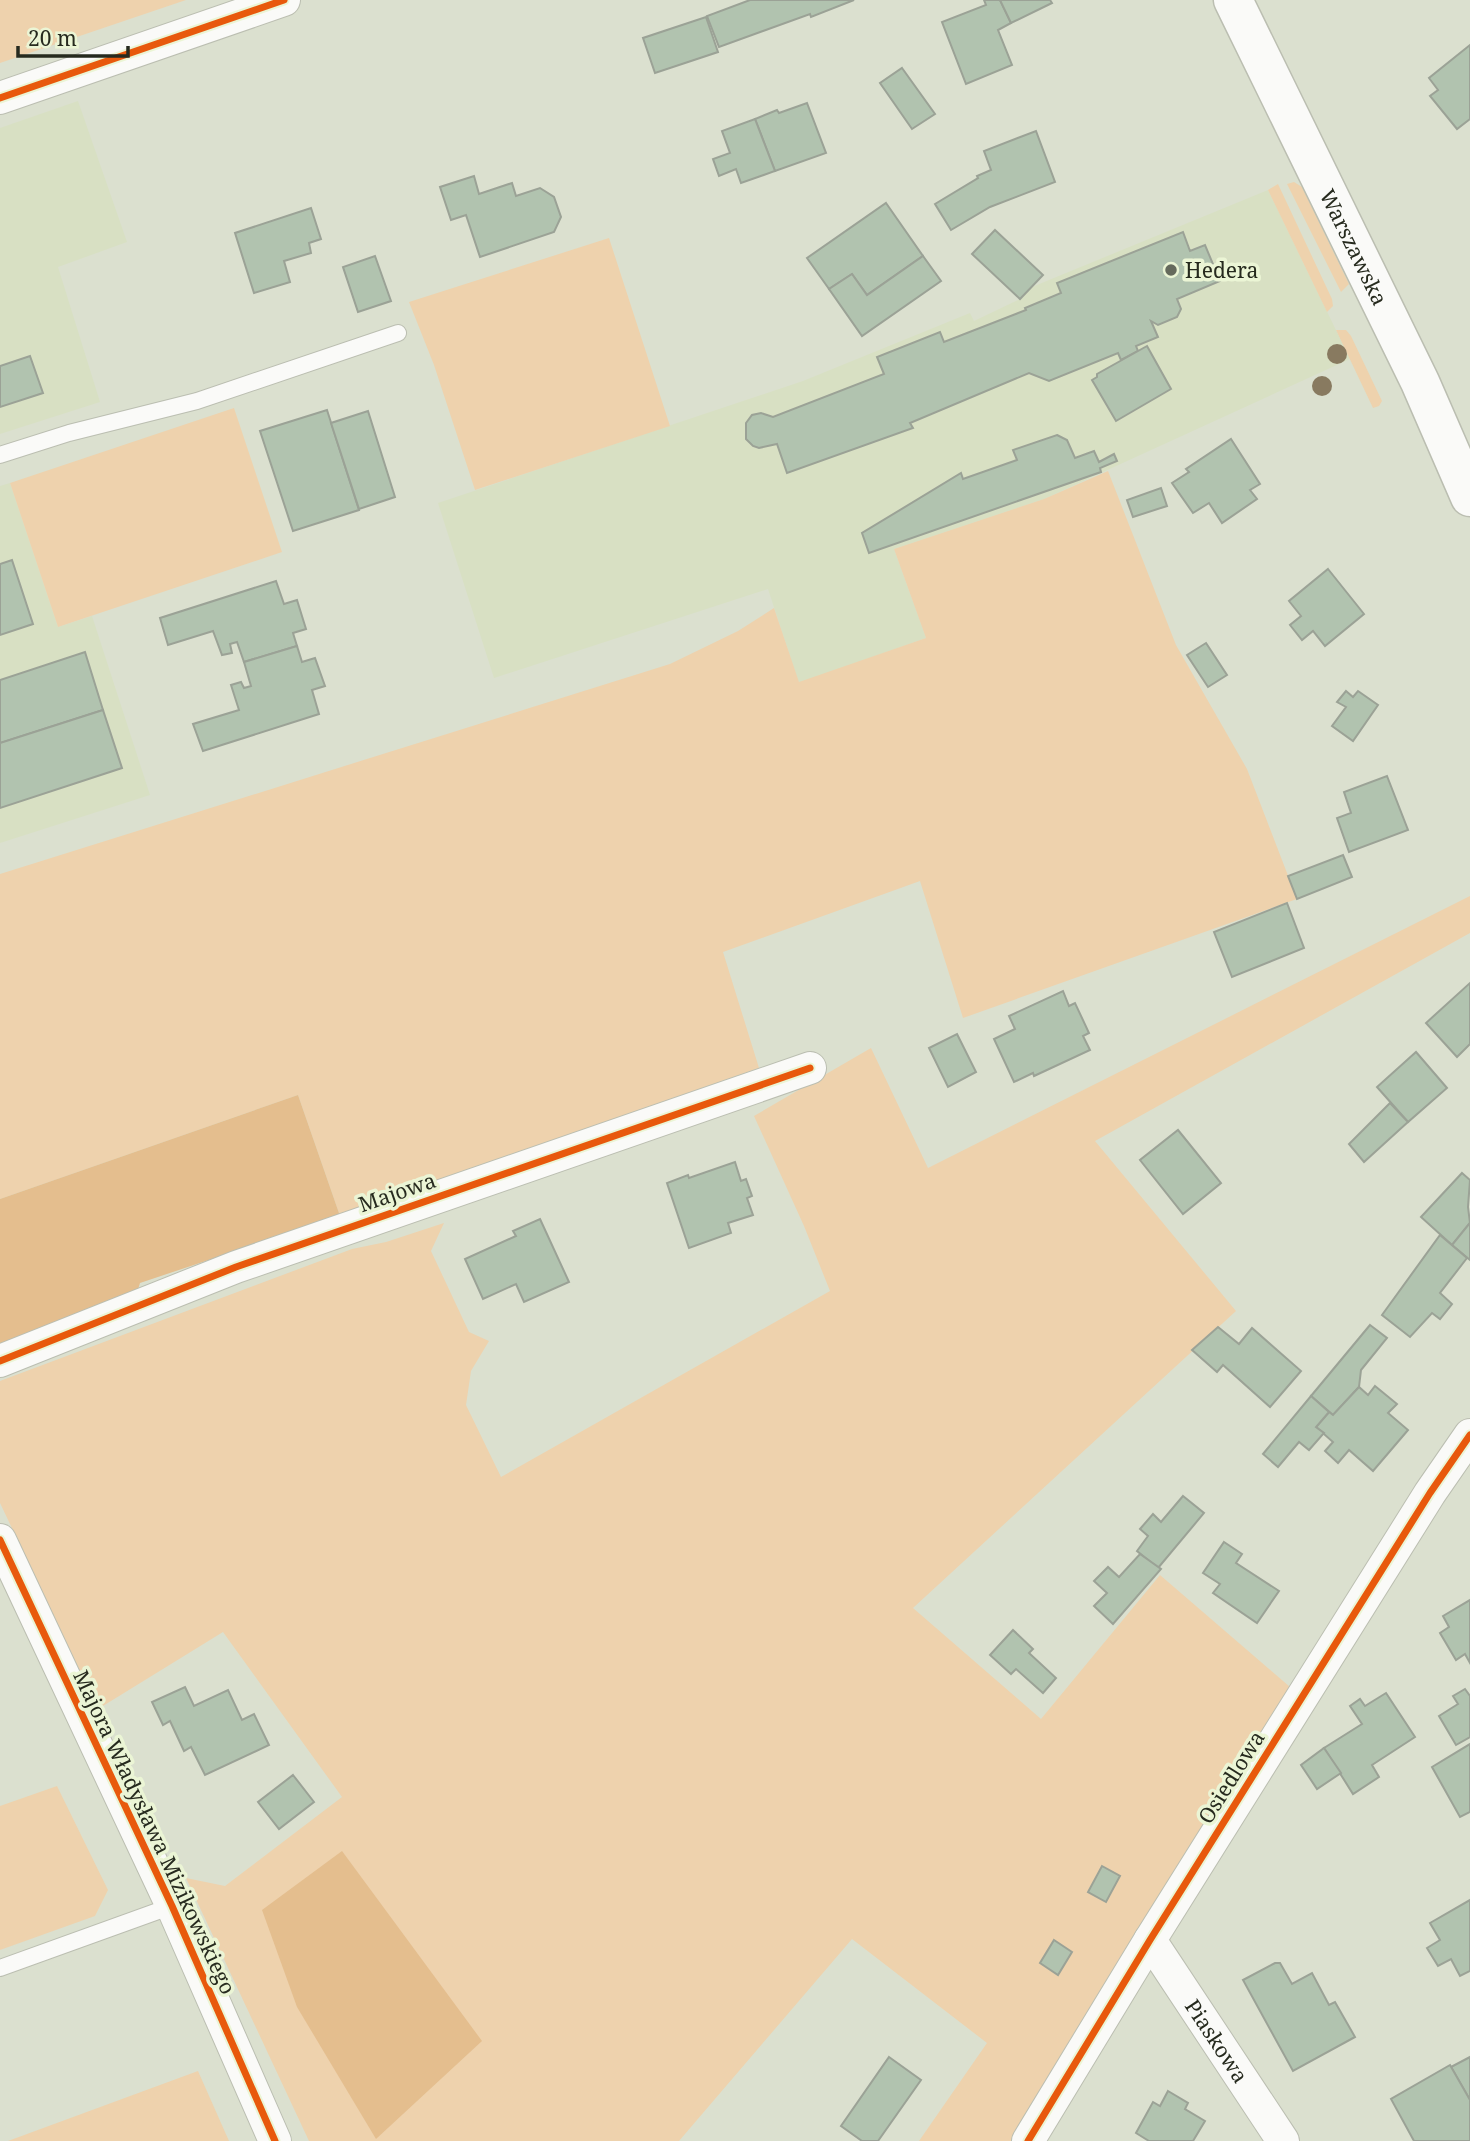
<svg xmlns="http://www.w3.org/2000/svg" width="1470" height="2141" viewBox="0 0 1470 2141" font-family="'Noto Serif',serif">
<rect width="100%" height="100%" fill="#dbe0cf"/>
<!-- built -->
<g fill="#d8e0c3">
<polygon points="78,101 127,242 58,267 100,402 0,434 0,128"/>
<polygon points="1268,190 1350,359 1044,499 894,549 926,638 799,683 768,589 494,678 438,503 803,381 970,313 974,321 1020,299 1032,287"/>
<polygon points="10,483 58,627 92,616 150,795 0,843 0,486"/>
</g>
<!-- green -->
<g fill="#eed2ad">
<polygon points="0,0 186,0 0,63"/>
<polygon points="1294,182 1302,187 1349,284 1341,292 1287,184"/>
<polygon points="1278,184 1332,299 1333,306 1327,312 1268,190"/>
<polygon points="609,238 670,426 475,490 434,365 409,302"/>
<polygon points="1336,330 1346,330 1351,336 1382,401 1379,406 1373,408"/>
<polygon points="234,408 282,552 58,627 10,483"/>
<polygon points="1108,471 1176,645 1247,769 1297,899 963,1018 920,881 723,952 759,1068 340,1216 298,1095 0,1199 0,874 670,664 738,631 774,608 799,682 926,638 894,549 1044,499"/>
<polygon points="1470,896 1470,933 1095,1141 1236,1311 913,1608 1041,1719 1160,1575 1290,1687 1012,2141 919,2141 987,2043 852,1939 679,2141 309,2141 186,1878 225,1886 342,1797 223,1632 98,1709 0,1503 0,1381 352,1249 386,1242 444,1223 431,1251 469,1332 489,1341 471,1371 466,1405 501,1477 830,1291 804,1226 754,1116 871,1048 928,1168"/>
<polygon points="57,1786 108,1890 95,1916 0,1950 0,1806"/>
<polygon points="198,2071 229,2141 8,2141"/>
</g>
<!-- forest -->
<g fill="#e4be8e">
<polygon points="298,1095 340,1216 140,1283 136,1296 0,1352 0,1199"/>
<polygon points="342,1851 482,2041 376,2139 297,2007 262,1910"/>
</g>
<!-- building -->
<g fill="#b1c3af" stroke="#9ba296" stroke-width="2">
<polygon points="750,0 854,0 811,17 810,14 719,47 707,16"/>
<polygon points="984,0 1000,0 1011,23 998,30 1012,65 966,84 942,22 986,5"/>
<polygon points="1000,0 1050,0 1052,3 1011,23"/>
<polygon points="706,17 718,52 655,73 643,38"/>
<polygon points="1470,45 1470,119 1457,129 1430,96 1438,90 1429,78"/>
<polygon points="902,68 935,114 912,129 880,83"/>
<polygon points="807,103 826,153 775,171 755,119 777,110 779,113"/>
<polygon points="755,119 775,171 741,183 736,169 719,176 713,159 730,153 722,131"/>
<polygon points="1036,131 1055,182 990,207 951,230 935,204 978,178 977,176 991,170 984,151"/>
<polygon points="474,176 479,194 512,183 516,196 540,188 554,197 561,217 554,232 480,257 466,215 451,220 440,187"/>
<polygon points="886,203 923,256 867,295 852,274 829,289 807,258"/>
<polygon points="311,208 321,239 309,243 311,253 284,261 290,282 254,293 235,233"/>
<polygon points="995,230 1043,275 1020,299 972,254"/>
<polygon points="1183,232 1190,251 1205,245 1220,281 1177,299 1181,309 1177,317 1158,325 1151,321 1158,337 1136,346 1138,351 1121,360 1118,353 1049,381 1029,373 910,423 913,428 787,473 777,444 759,448 753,446 746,439 746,423 752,415 761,413 773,417 884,374 877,357 940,332 944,342 1026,310 1025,308 1061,293 1057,283"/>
<polygon points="375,256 391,301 358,312 343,267"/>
<polygon points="923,256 941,281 862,336 829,289 852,274 867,295"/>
<polygon points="1147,346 1171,389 1116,421 1092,380 1097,377 1097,374"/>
<polygon points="30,356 43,393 0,407 0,366"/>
<polygon points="327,410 359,510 293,531 260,431"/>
<polygon points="368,411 395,497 359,509 331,423"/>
<polygon points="1057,435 1067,440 1075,458 1094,451 1099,462 1114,454 1117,461 1100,468 1101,472 869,553 862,533 961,473 963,479 1017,460 1013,450"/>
<polygon points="1231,439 1260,484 1250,490 1257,499 1222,523 1209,503 1193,513 1172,483 1189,472 1186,469"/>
<polygon points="1161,488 1167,506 1133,517 1127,500"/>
<polygon points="12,560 33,624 0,635 0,564"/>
<polygon points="1328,569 1364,614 1325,646 1313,631 1302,640 1290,625 1301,616 1289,601"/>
<polygon points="276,581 284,604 297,600 306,629 293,633 297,646 244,662 237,642 230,644 232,653 222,655 213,631 168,645 160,618"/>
<polygon points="1206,643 1227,675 1208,687 1187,655"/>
<polygon points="297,646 302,662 315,658 325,686 312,690 319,714 203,751 193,724 239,710 231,685 241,682 244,688 251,686 244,662"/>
<polygon points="85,652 103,710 0,743 0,680"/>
<polygon points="1346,691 1353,697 1358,691 1378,705 1353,741 1332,726 1346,707 1337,702"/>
<polygon points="103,710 122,768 0,808 0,743"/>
<polygon points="1387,776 1408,830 1349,852 1337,818 1351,813 1344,792"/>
<polygon points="1343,855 1352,877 1297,899 1288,876"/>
<polygon points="1287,903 1304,948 1232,977 1214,932"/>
<polygon points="1470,983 1470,1044 1457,1057 1426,1023"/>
<polygon points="1063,991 1069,1006 1075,1003 1089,1033 1083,1036 1090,1050 1034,1076 1033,1073 1014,1082 994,1039 1015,1029 1009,1016"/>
<polygon points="957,1034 976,1072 948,1087 929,1048"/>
<polygon points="1416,1052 1447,1088 1408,1122 1377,1087"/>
<polygon points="1390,1103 1408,1122 1364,1162 1349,1144"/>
<polygon points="1178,1130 1221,1183 1183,1214 1140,1160"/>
<polygon points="735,1162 741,1181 746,1179 752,1196 747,1198 753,1215 728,1223 731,1233 689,1248 667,1183 688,1175 689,1178"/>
<polygon points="1462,1173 1470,1180 1468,1207 1470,1223 1452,1245 1421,1217"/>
<polygon points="540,1219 569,1282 524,1302 516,1284 483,1299 465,1259 516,1236 513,1231"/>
<polygon points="1469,1224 1470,1225 1470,1260 1452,1245"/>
<polygon points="1440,1235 1467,1258 1440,1293 1452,1304 1440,1319 1432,1313 1410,1337 1382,1315"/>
<polygon points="1370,1325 1387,1338 1361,1370 1359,1387 1333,1415 1311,1396"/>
<polygon points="1218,1327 1239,1344 1252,1328 1301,1371 1270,1407 1223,1365 1217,1372 1192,1350"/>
<polygon points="1375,1386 1397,1404 1388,1413 1408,1430 1373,1471 1349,1450 1338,1463 1325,1451 1333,1442 1316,1427 1329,1412 1333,1415 1359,1387 1368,1395"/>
<polygon points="1311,1396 1329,1412 1316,1427 1324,1433 1309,1450 1299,1442 1278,1467 1263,1454"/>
<polygon points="1183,1496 1204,1513 1158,1568 1137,1551 1148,1536 1140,1529 1153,1514 1161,1522"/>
<polygon points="1224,1542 1242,1554 1236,1563 1279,1591 1257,1623 1213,1593 1220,1584 1203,1573"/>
<polygon points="1140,1554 1161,1569 1113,1624 1094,1606 1107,1593 1094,1581 1108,1567 1119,1577"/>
<polygon points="1470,1600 1470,1663 1465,1654 1456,1660 1440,1633 1449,1627 1443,1616"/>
<polygon points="1013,1630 1033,1649 1029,1653 1056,1678 1043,1693 1016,1669 1011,1674 990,1655"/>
<polygon points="185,1687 194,1706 228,1690 242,1720 254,1714 269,1745 205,1775 191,1747 184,1751 170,1721 163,1725 152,1702"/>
<polygon points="1465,1689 1470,1696 1470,1737 1456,1745 1439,1716 1458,1704 1453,1696"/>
<polygon points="1386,1693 1415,1737 1372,1765 1379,1777 1353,1794 1324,1748 1362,1724 1350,1706 1360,1699 1365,1706"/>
<polygon points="1470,1744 1470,1812 1460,1817 1432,1767"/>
<polygon points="1324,1748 1341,1773 1317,1789 1301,1765"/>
<polygon points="293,1775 314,1802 279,1829 258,1802"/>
<polygon points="1102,1866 1120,1876 1106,1902 1088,1892"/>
<polygon points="1470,1900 1470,1971 1460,1976 1451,1959 1438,1966 1427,1948 1440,1940 1430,1923"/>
<polygon points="1054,1940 1072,1952 1058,1975 1040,1963"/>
<polygon points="1275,1963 1280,1963 1292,1984 1312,1973 1329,2005 1335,2002 1355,2037 1293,2071 1243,1980"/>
<polygon points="889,2057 921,2080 878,2141 862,2141 841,2126"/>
<polygon points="1470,2057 1470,2100 1451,2067"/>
<polygon points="1450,2065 1470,2100 1470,2141 1414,2141 1391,2099"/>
<polygon points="1168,2091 1188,2103 1185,2109 1205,2121 1193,2141 1149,2141 1136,2133 1153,2102 1160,2106"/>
</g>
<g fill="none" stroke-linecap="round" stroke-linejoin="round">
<defs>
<g id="lane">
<polyline points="0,455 69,433 197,401 398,333"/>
<polyline points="0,1968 172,1906"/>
</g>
<g id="street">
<polyline points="0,98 284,0"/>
<polyline points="0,1361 236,1267 810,1068"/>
<polyline points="0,1540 172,1906 275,2141"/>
<path id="s1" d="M1150,1940L1283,2141"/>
<polyline points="1028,2141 1150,1940 1430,1493 1470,1435"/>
</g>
<g id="secondary">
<path id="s2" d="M1233,0L1420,382L1470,497"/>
</g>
</defs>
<!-- lane casing -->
<use href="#lane" stroke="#bbbeb1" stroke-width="18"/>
<!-- street casing -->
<use href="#street" stroke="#bbbeb1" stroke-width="34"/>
<!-- secondary casing -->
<use href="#secondary" stroke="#bbbeb1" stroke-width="41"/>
<!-- lane -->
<use href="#lane" stroke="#fafaf8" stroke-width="16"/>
<!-- street -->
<use href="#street" stroke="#fafaf8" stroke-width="32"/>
<!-- secondary -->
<use href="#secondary" stroke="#fafaf8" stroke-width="38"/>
<defs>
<g id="cycleway">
<polyline points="0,98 284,0"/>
<polyline points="0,1361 236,1267 810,1068"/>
<polyline points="0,1540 172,1906 275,2141"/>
<polyline points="1028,2141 1150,1940 1430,1493 1470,1435"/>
</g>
</defs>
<!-- cycleway casing -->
<use href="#cycleway" stroke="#ebf5d5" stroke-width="11"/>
<!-- cycleway -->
<use href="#cycleway" stroke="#e8590c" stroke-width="7"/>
</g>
<!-- trees -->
<g fill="#887a60">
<circle cx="1337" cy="354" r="10"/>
<circle cx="1322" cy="386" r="10"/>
</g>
<!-- markers -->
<circle fill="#656a5c" stroke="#ebf5d5" stroke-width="2.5" cx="1171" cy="270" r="7"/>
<g text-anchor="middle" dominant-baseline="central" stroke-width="7" stroke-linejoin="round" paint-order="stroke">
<!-- street labels -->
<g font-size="21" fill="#262a1e" stroke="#ebf5d5">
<text stroke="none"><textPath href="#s2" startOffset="275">Warszawska</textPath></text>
<text transform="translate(397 1192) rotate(-19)">Majowa</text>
<text transform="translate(1231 1777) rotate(-58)">Osiedlowa</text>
<text transform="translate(155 1832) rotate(65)">Majora Władysława Mizikowskiego</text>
<text stroke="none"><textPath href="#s1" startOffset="121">Piaskowa</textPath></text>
</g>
<!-- poi labels -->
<g font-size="21" fill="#262a1e" stroke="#ebf5d5" text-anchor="start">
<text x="1185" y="270">Hedera</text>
</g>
</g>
<!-- scale -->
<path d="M18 46v10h110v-10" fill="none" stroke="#262a1e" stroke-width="3.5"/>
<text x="28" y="46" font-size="21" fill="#262a1e" stroke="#ebf5d5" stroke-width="5" paint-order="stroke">20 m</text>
</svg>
